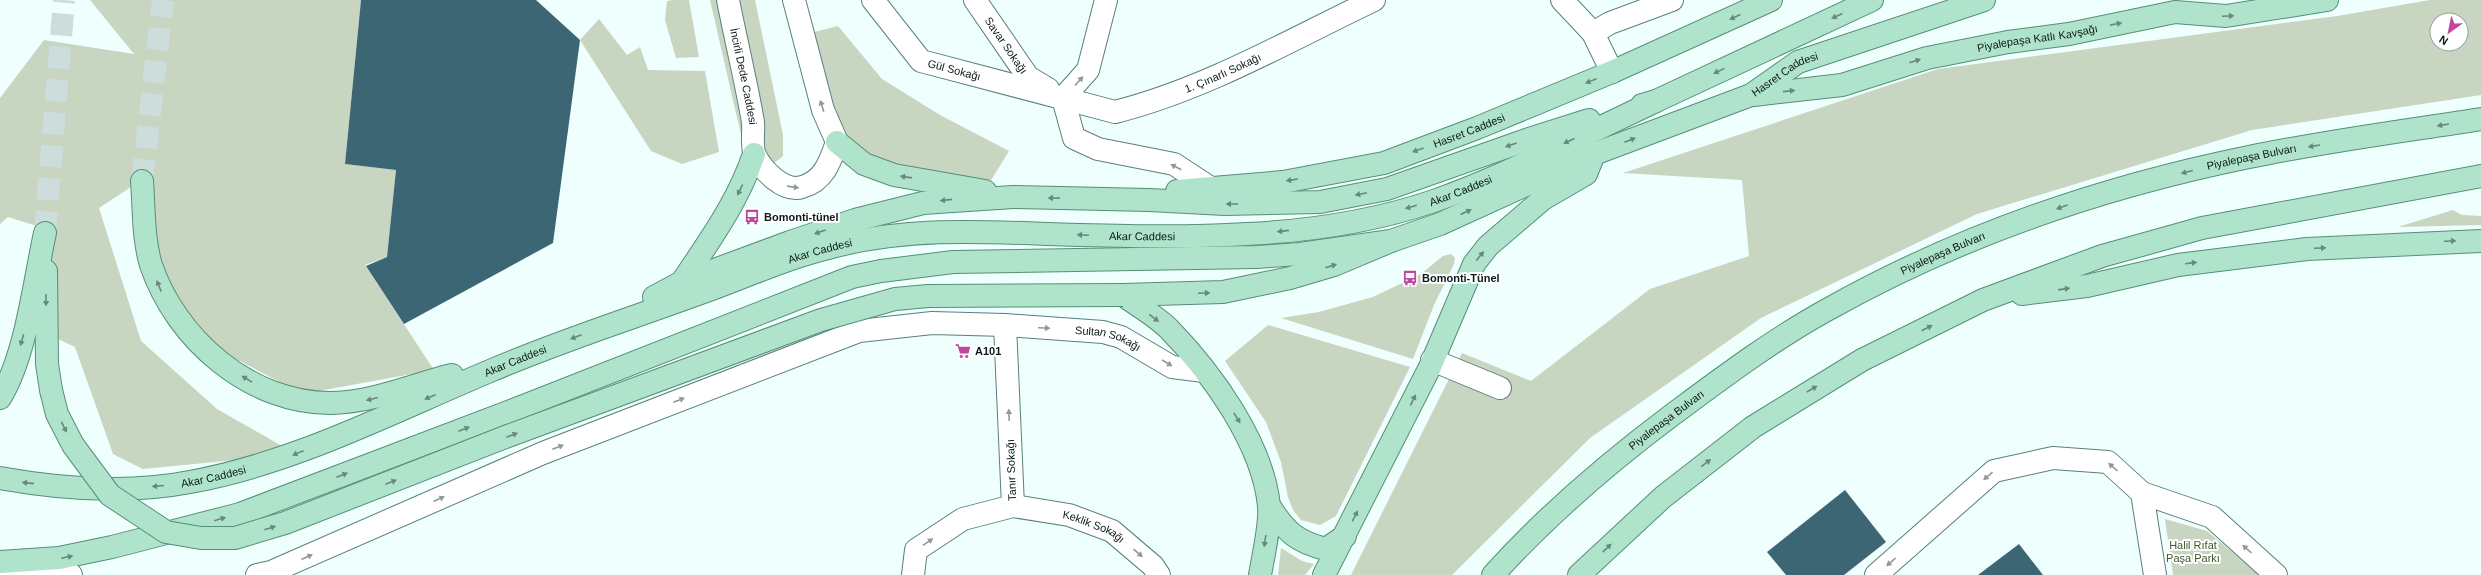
<svg xmlns="http://www.w3.org/2000/svg" width="2481" height="575" viewBox="0 0 2481 575" font-family="Arial,sans-serif">
<rect width="100%" height="100%" fill="#eefffd"/>
<!-- green -->
<g fill="#c8d5c0" fill-rule="evenodd">
<polygon points="90,0 361,0 345,164 396,170 387,257 365,265 434,370 302,394 187,333 134,185 99,208 141,341 217,409 296,454 143,469 113,454 75,347 56,338 40,227 8,217 0,224 0,98 44,40 134,54"/>
<polygon points="673,0 689,0 699,57 676,58 665,20 667,1"/>
<polygon points="710,0 755,0 783,135 783,156 772,165 742,139"/>
<path d="M2430,0H2481V95L2252,130L1977,214L1761,318L1590,438L1452,575H1351L1462,353L1531,381L1650,289L1749,256L1742,180L1623,173L1938,69L2337,16ZM2437,20H2461V44H2437Z"/>
<polygon points="599,19 627,55 640,47 648,70 705,71 719,152 682,164 651,151 580,40"/>
<polygon points="838,26 882,79 940,115 1009,151 990,182 894,175 837,142 807,34"/>
<polygon points="2453,210 2462,215 2481,216 2481,225 2398,227"/>
<polygon points="1451,254 1455,258 1454,264 1434,305 1413,359 1281,318 1319,312 1373,297 1421,274 1443,256"/>
<polygon points="1268,325 1410,367 1336,516 1320,525 1301,520 1293,510 1288,497 1281,462 1266,422 1225,361"/>
<polygon points="2165,519 2207,531 2260,575 2173,575"/>
<polygon points="1281,548 1302,561 1314,564 1305,575 1278,575"/>
</g>
<!-- building -->
<g fill="#3d6674">
<polygon points="361,0 536,0 580,40 553,243 404,324 366,266 387,257 396,170 345,164"/>
<polygon points="1845,490 1886,542 1844,575 1786,575 1767,552"/>
<polygon points="2019,544 2043,575 1978,575"/>
</g>
<g fill="none" stroke-linecap="round" stroke-linejoin="round">
<!-- primary-tunnel -->
<g stroke="#ccdddb" stroke-width="22" stroke-dasharray="22 11" stroke-linecap="butt">
<polyline points="142,181 163,0"/>
<polyline points="45,233 64,0"/>
</g>
<defs>
<g id="street">
<path id="s1" d="M873,0L921,61L1115,112C1206,89 1290,40 1374,0"/>
<path id="s2" d="M975,0L1028,77L1048,89"/>
<polyline points="1562,0 1593,33"/>
<polyline points="1612,72 1593,33 1610,23 1672,0"/>
<polyline points="1432,360 1500,388"/>
<polyline points="2142,493 2212,517 2276,575"/>
<path id="s3" d="M1013,506L1069,515L1112,531L1153,566L1159,575"/>
<polyline points="913,575 916,550 963,519 1013,506 1005,325"/>
<polyline points="1876,575 1994,471 2053,458 2108,462 2142,493 2155,575"/>
</g>
<g id="secondary">
<path id="s4" d="M728,0C736,41 746,81 753,122C754,131 751,146 755,155C762,170 784,193 802,187C824,181 830,162 837,142L823,110L794,0"/>
<polyline points="1106,0 1088,70 1063,98 1074,138 1098,149 1174,164 1209,187"/>
<polyline points="5,566 71,575"/>
<path id="s5" d="M257,575L271,572L543,453L859,331L932,323L1005,325L1103,332L1121,337L1172,367L1204,371"/>
</g>
<g id="primary">
<path id="s6" d="M1754,95L1842,85L1927,58L2008,42L2069,34L2175,12L2226,16L2327,0"/>
<polyline points="1642,105 1656,101 1872,0"/>
<polyline points="837,142 864,164 894,175 985,191"/>
<path d="M142,181C144,207 143,239 151,265C176,339 250,404 332,403C374,402 412,385 452,375"/>
<path id="s7" d="M1177,191L1283,182L1384,163L1477,128L1612,72L1771,0"/>
<polyline points="46,271 47,364 51,390"/>
<path d="M682,282C709,241 738,202 754,154"/>
<polyline points="2022,294 2087,286 2178,265 2307,249 2481,241"/>
<path id="s8" d="M1123,295L1223,292L1290,278L1334,265L1391,241L1440,224L1594,154L1751,95L1798,62L1984,0"/>
<path d="M1123,295C1138,306 1156,316 1169,329C1212,373 1263,444 1269,506C1271,523 1263,557 1260,575"/>
<polyline points="654,297 682,282 790,242 855,220 923,203 1013,197 1149,200 1225,204 1320,202 1387,189 1526,140 1589,120"/>
<path d="M0,398C26,356 34,283 45,233"/>
<path id="s9" d="M0,478C61,489 128,494 190,482C295,463 392,412 490,371C562,340 636,317 709,290C750,275 789,257 832,247C902,228 976,231 1047,234C1114,236 1181,238 1247,234C1309,231 1375,221 1434,201C1510,174 1583,135 1656,101"/>
<path d="M1270,507C1286,532 1297,542 1326,549L1345,536"/>
<polyline points="0,562 59,558 112,547 240,514 516,409 852,277 881,271 953,262 1256,257 1300,254 1391,241"/>
<polyline points="1324,575 1430,367 1474,264 1488,246 1543,199 1586,174 1594,154"/>
<path id="s10" d="M1493,575C1547,515 1608,463 1672,415C1722,378 1771,341 1825,311C1956,237 2102,187 2249,157C2326,141 2404,131 2481,119"/>
<polyline points="1579,575 1663,497 1753,427 1862,360 1983,300 2102,256 2202,228 2481,176"/>
</g>
</defs>
<!-- street casing -->
<use href="#street" stroke="#597f7d" stroke-width="24"/>
<!-- secondary casing -->
<use href="#secondary" stroke="#597f7d" stroke-width="24"/>
<!-- primary casing -->
<use href="#primary" stroke="#549076" stroke-width="24"/>
<!-- street -->
<use href="#street" stroke="#fff" stroke-width="22"/>
<!-- secondary -->
<use href="#secondary" stroke="#fff" stroke-width="22"/>
<!-- primary -->
<use href="#primary" stroke="#b0e3cb" stroke-width="22"/>
<defs>
<polyline id="primary-bridge" points="51,390 57,414 73,445 110,495 166,532 201,538 235,538 285,523 508,436 821,320 895,299 928,296 1123,295"/>
</defs>
<!-- primary-bridge casing -->
<use href="#primary-bridge" stroke="#549076" stroke-width="24" stroke-linecap="butt"/>
<!-- primary-bridge -->
<use href="#primary-bridge" stroke="#b0e3cb" stroke-width="22"/>
</g>
<!-- one-way arrows -->
<defs><path id="oneway-solid" d="M-6-.8H1V-3.2L6.5 0L1 3.2V.8H-6Z"/></defs>
<g fill="#66897b">
<use href="#oneway-solid" transform="translate(1837 16) rotate(155)"/>
<use href="#oneway-solid" transform="translate(2228 16) rotate(-3)"/>
<use href="#oneway-solid" transform="translate(1735 17) rotate(155)"/>
<use href="#oneway-solid" transform="translate(2116 24) rotate(-11)"/>
<use href="#oneway-solid" transform="translate(1915 61) rotate(-18)"/>
<use href="#oneway-solid" transform="translate(1719 71) rotate(154)"/>
<use href="#oneway-solid" transform="translate(1591 81) rotate(158)"/>
<use href="#oneway-solid" transform="translate(1789 91) rotate(-6)"/>
<use href="#oneway-solid" transform="translate(2443 125) rotate(171)"/>
<use href="#oneway-solid" transform="translate(1630 140) rotate(-21)"/>
<use href="#oneway-solid" transform="translate(1569 141) rotate(155)"/>
<use href="#oneway-solid" transform="translate(1511 145) rotate(161)"/>
<use href="#oneway-solid" transform="translate(2314 146) rotate(171)"/>
<use href="#oneway-solid" transform="translate(1418 150) rotate(160)"/>
<use href="#oneway-solid" transform="translate(2187 172) rotate(166)"/>
<use href="#oneway-solid" transform="translate(906 177) rotate(-172)"/>
<use href="#oneway-solid" transform="translate(1292 180) rotate(171)"/>
<use href="#oneway-solid" transform="translate(740 190) rotate(116)"/>
<use href="#oneway-solid" transform="translate(1361 194) rotate(168)"/>
<use href="#oneway-solid" transform="translate(1054 198) rotate(-179)"/>
<use href="#oneway-solid" transform="translate(946 200) rotate(174)"/>
<use href="#oneway-solid" transform="translate(1232 204) rotate(-180)"/>
<use href="#oneway-solid" transform="translate(1411 207) rotate(164)"/>
<use href="#oneway-solid" transform="translate(2062 207) rotate(160)"/>
<use href="#oneway-solid" transform="translate(1466 212) rotate(-25)"/>
<use href="#oneway-solid" transform="translate(1283 231) rotate(174)"/>
<use href="#oneway-solid" transform="translate(820 232) rotate(161)"/>
<use href="#oneway-solid" transform="translate(1083 235) rotate(-178)"/>
<use href="#oneway-solid" transform="translate(2450 241) rotate(-2)"/>
<use href="#oneway-solid" transform="translate(2320 248) rotate(-3)"/>
<use href="#oneway-solid" transform="translate(1480 256) rotate(-51)"/>
<use href="#oneway-solid" transform="translate(2191 263) rotate(-7)"/>
<use href="#oneway-solid" transform="translate(1331 266) rotate(-18)"/>
<use href="#oneway-solid" transform="translate(159 286) rotate(-111)"/>
<use href="#oneway-solid" transform="translate(2064 289) rotate(-8)"/>
<use href="#oneway-solid" transform="translate(1204 293) rotate(-2)"/>
<use href="#oneway-solid" transform="translate(46 300) rotate(89)"/>
<use href="#oneway-solid" transform="translate(1154 318) rotate(38)"/>
<use href="#oneway-solid" transform="translate(1927 328) rotate(-27)"/>
<use href="#oneway-solid" transform="translate(576 337) rotate(159)"/>
<use href="#oneway-solid" transform="translate(22 340) rotate(106)"/>
<use href="#oneway-solid" transform="translate(247 379) rotate(-149)"/>
<use href="#oneway-solid" transform="translate(1812 389) rotate(-30)"/>
<use href="#oneway-solid" transform="translate(430 397) rotate(157)"/>
<use href="#oneway-solid" transform="translate(372 399) rotate(166)"/>
<use href="#oneway-solid" transform="translate(1413 400) rotate(-64)"/>
<use href="#oneway-solid" transform="translate(1237 418) rotate(58)"/>
<use href="#oneway-solid" transform="translate(64 427) rotate(64)"/>
<use href="#oneway-solid" transform="translate(464 429) rotate(-21)"/>
<use href="#oneway-solid" transform="translate(512 435) rotate(-21)"/>
<use href="#oneway-solid" transform="translate(298 453) rotate(158)"/>
<use href="#oneway-solid" transform="translate(1706 463) rotate(-38)"/>
<use href="#oneway-solid" transform="translate(342 475) rotate(-21)"/>
<use href="#oneway-solid" transform="translate(391 482) rotate(-21)"/>
<use href="#oneway-solid" transform="translate(28 483) rotate(-174)"/>
<use href="#oneway-solid" transform="translate(158 486) rotate(175)"/>
<use href="#oneway-solid" transform="translate(1355 516) rotate(-63)"/>
<use href="#oneway-solid" transform="translate(220 519) rotate(-16)"/>
<use href="#oneway-solid" transform="translate(270 528) rotate(-18)"/>
<use href="#oneway-solid" transform="translate(1265 541) rotate(98)"/>
<use href="#oneway-solid" transform="translate(1607 548) rotate(-44)"/>
<use href="#oneway-solid" transform="translate(67 557) rotate(-12)"/>
</g>
<g fill="#919898">
<use href="#oneway-solid" transform="translate(1079 81) rotate(-48)"/>
<use href="#oneway-solid" transform="translate(822 106) rotate(-107)"/>
<use href="#oneway-solid" transform="translate(1176 167) rotate(-152)"/>
<use href="#oneway-solid" transform="translate(793 187) rotate(8)"/>
<use href="#oneway-solid" transform="translate(1044 328) rotate(3)"/>
<use href="#oneway-solid" transform="translate(1167 363) rotate(31)"/>
<use href="#oneway-solid" transform="translate(679 400) rotate(-21)"/>
<use href="#oneway-solid" transform="translate(1009 415) rotate(-92)"/>
<use href="#oneway-solid" transform="translate(558 447) rotate(-21)"/>
<use href="#oneway-solid" transform="translate(2113 467) rotate(-139)"/>
<use href="#oneway-solid" transform="translate(1988 476) rotate(139)"/>
<use href="#oneway-solid" transform="translate(439 499) rotate(-24)"/>
<use href="#oneway-solid" transform="translate(928 542) rotate(-34)"/>
<use href="#oneway-solid" transform="translate(2247 549) rotate(-138)"/>
<use href="#oneway-solid" transform="translate(1138 553) rotate(41)"/>
<use href="#oneway-solid" transform="translate(307 557) rotate(-24)"/>
<use href="#oneway-solid" transform="translate(1891 562) rotate(139)"/>
</g>
<!-- icons -->
<defs>
<symbol id="bus-bare" viewBox="-9 -9 18 18"><path d="M-5-6H5V4H4V6H2V4H-2V6H-4V4H-5ZM-3.5-4V0h7V-4ZM-3.5 1.2v1.5H-2V1.2ZM2 1.2v1.5H3.5V1.2Z" fill="#be489f" stroke="#fff" stroke-width="2.5" paint-order="stroke"/></symbol>
<symbol id="supermarket-bare" viewBox="-9 -9 18 18"><path d="M-6-5.5h2.5l.6 2H6L4.5 2H-2.5L-4.4-4H-6ZM-1.5 3.2a1.3 1.3 0 1 0 .1 0ZM3 3.2a1.3 1.3 0 1 0 .1 0Z" fill="#be489f" stroke="#fff" stroke-width="2.5" paint-order="stroke"/></symbol>
</defs>
<g fill-rule="evenodd">
<use href="#bus-bare" x="741" y="206" width="22" height="22"/>
<use href="#bus-bare" x="1399" y="267" width="22" height="22"/>
<use href="#supermarket-bare" x="952" y="340" width="22" height="22"/>
</g>
<g text-anchor="middle" dominant-baseline="central" stroke-width="4" stroke-linejoin="round" paint-order="stroke">
<!-- street labels -->
<g font-size="11" fill="#0b1a19" stroke="#fff">
<text stroke="none"><textPath href="#s6" startOffset="290">Piyalepaşa Katlı Kavşağı</textPath></text>
<text stroke="none"><textPath href="#s2" startOffset="55">Savar Sokağı</textPath></text>
<text stroke="none"><textPath href="#s1" startOffset="112">Gül Sokağı</textPath></text>
<text stroke="none"><textPath href="#s1" startOffset="393">1. Çınarlı Sokağı</textPath></text>
<text stroke="none"><textPath href="#s8" startOffset="705">Hasret Caddesi</textPath></text>
<text stroke="none"><textPath href="#s4" startOffset="78">İncirli Dede Caddesi</textPath></text>
<text stroke="none"><textPath href="#s7" startOffset="300">Hasret Caddesi</textPath></text>
<text stroke="none"><textPath href="#s10" startOffset="881">Piyalepaşa Bulvarı</textPath></text>
<text stroke="none"><textPath href="#s9" startOffset="1511">Akar Caddesi</textPath></text>
<text stroke="none"><textPath href="#s9" startOffset="1187">Akar Caddesi</textPath></text>
<text stroke="none"><textPath href="#s9" startOffset="863">Akar Caddesi</textPath></text>
<text stroke="none"><textPath href="#s10" startOffset="557">Piyalepaşa Bulvarı</textPath></text>
<text stroke="none"><textPath href="#s5" startOffset="901">Sultan Sokağı</textPath></text>
<text stroke="none"><textPath href="#s9" startOffset="539">Akar Caddesi</textPath></text>
<text stroke="none"><textPath href="#s10" startOffset="233">Piyalepaşa Bulvarı</textPath></text>
<text transform="translate(1011 470) rotate(-92)">Tanır Sokağı</text>
<text stroke="none"><textPath href="#s9" startOffset="215">Akar Caddesi</textPath></text>
<text stroke="none"><textPath href="#s3" startOffset="84">Keklik Sokağı</textPath></text>
</g>
<!-- poi labels -->
<g font-size="11" font-weight="bold" fill="#0b1a19" stroke="#fff" text-anchor="start">
<text x="764" y="217">Bomonti-tünel</text>
<text x="1422" y="278">Bomonti-Tünel</text>
<text x="975" y="351">A101</text>
</g>
<!-- park labels -->
<g font-size="11" fill="#3d5827" stroke="#fff">
<text x="2193" y="545">Halil Rıfat<tspan x="2193" dy="13">Paşa Parkı</tspan></text>
</g>
</g>
<!-- north arrow -->
<g transform="translate(2449 32) rotate(213)"><circle r="19" fill="#ffffff" stroke="#9da3a3"/>
<path d="M0-3L7 15L0 10L-7 15Z" fill="#be489f"/>
<text y="-6" font-size="11" font-weight="bold" text-anchor="middle" fill="#0b1a19">N</text>
</g>
</svg>
